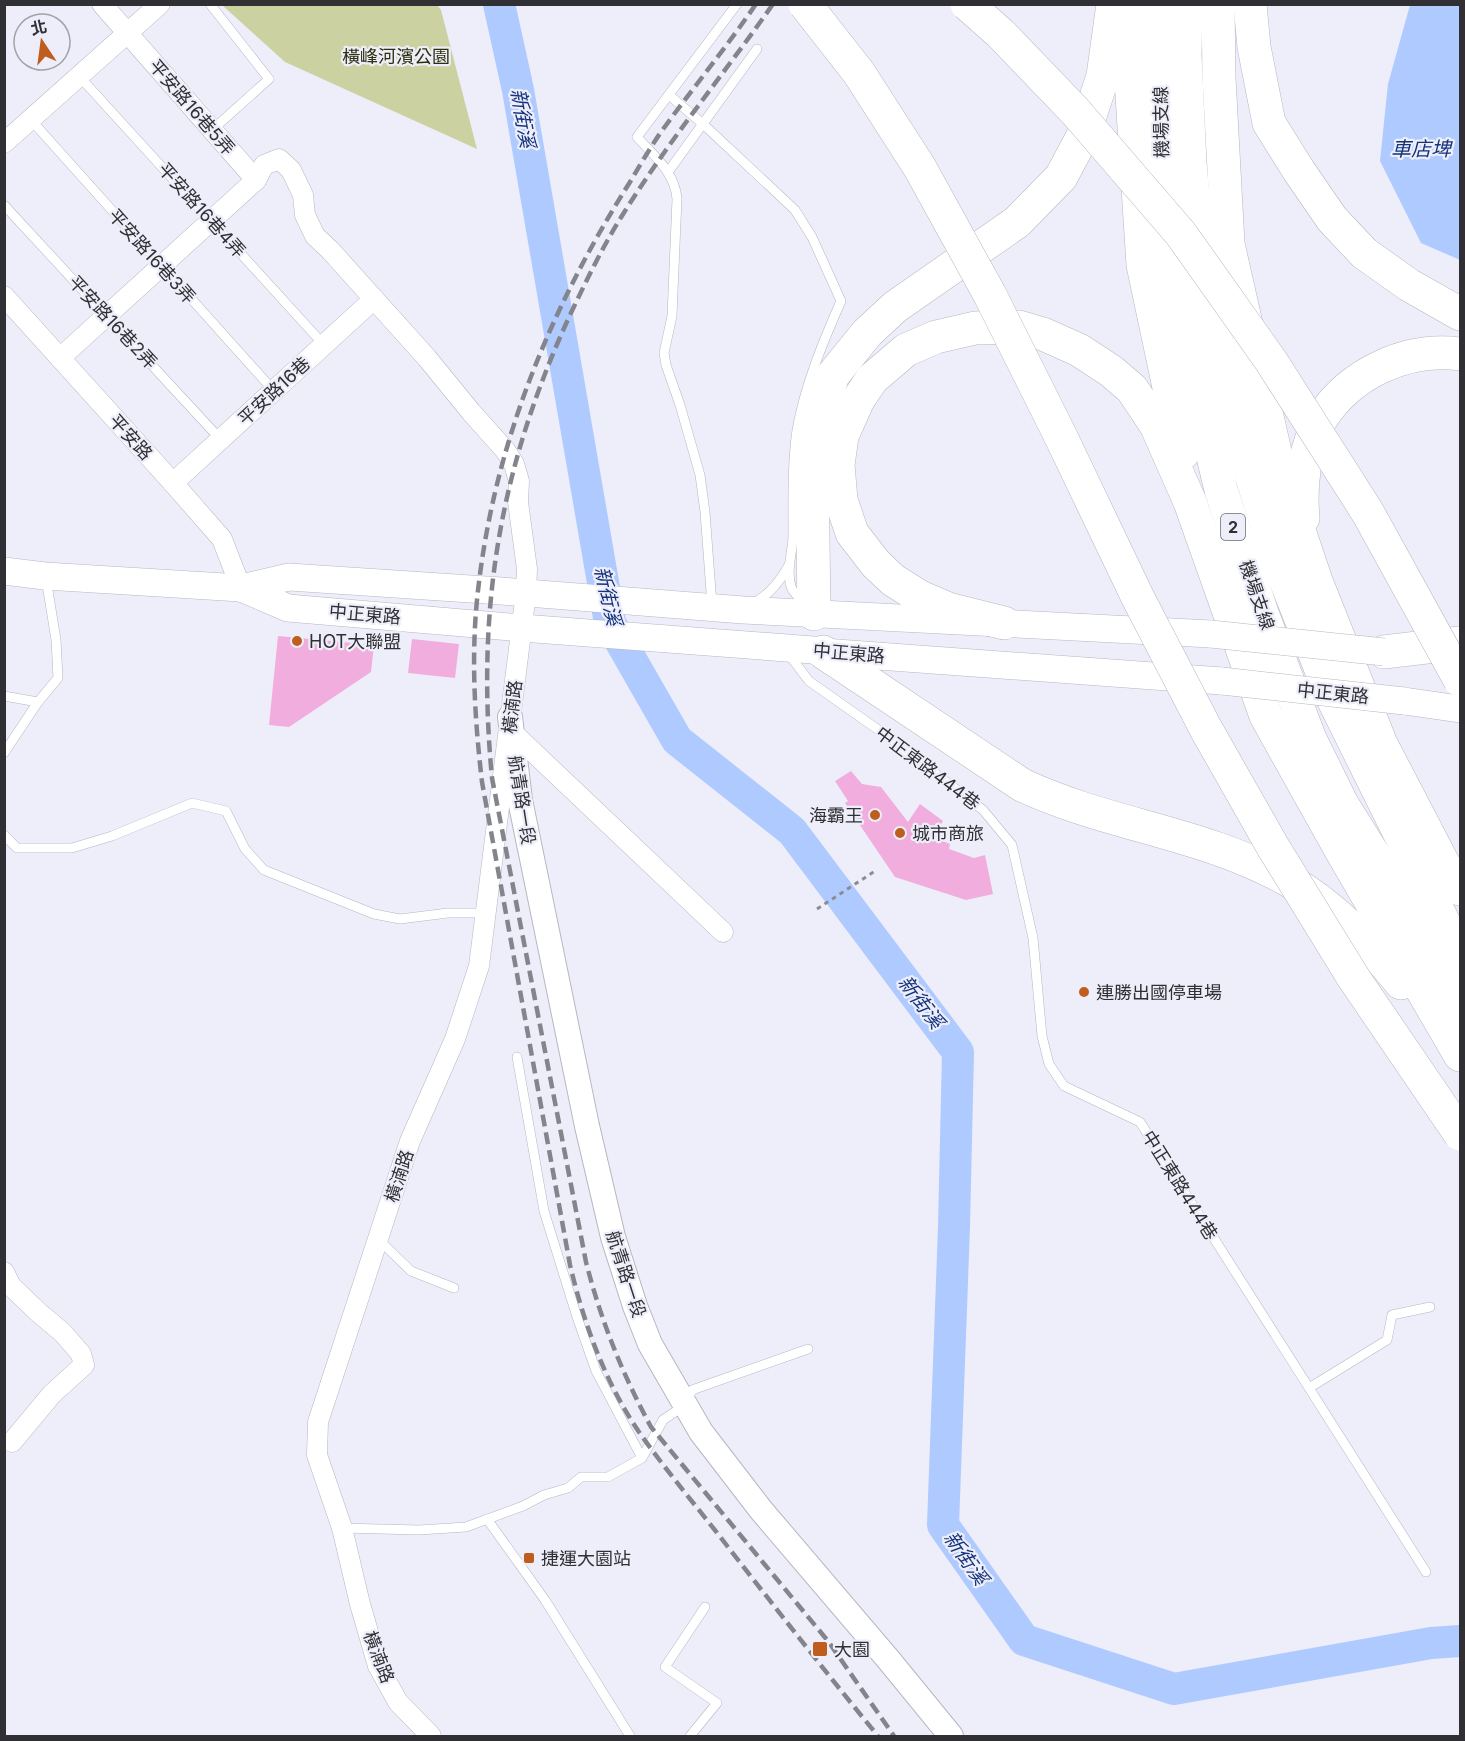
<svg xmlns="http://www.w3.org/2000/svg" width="1465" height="1741" viewBox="0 0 1465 1741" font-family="Inter,'Noto Sans TC',sans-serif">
<rect width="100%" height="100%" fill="#edeef9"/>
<!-- green -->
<polygon fill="#ccd1a1" points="222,5 437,5 441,10 477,149 285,62"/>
<!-- water -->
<polygon fill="#afcaff" points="1410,5 1460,5 1460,260 1421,243 1380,161 1388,84"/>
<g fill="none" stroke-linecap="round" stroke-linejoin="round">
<!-- river -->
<polyline stroke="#afcaff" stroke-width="32" points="499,4 518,90 610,623 677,740 792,831 958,1052 954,1227 943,1525 1024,1640 1174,1689 1431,1643 1460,1641"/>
</g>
<!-- building -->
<g fill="#f1addd">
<polygon points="278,636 374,645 371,672 289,727 269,725"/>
<polygon points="412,639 459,644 455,678 408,673"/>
<polygon points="851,771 862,784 881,787 908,822 920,804 943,821 933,837 950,844 949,849 974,858 985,855 993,894 966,900 895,877 845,803 848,801 835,781"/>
</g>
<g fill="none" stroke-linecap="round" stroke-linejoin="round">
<defs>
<g id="service">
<polyline points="210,4 269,79 212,130"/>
<polyline points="79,76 324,345"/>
<path d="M669,95L703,124L795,210L812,237L841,301C823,342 805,385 797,430C792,464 793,500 793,535C793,552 785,572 792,589C795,594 800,599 804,603"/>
<polyline points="31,120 274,391"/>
<polyline points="668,172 757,49"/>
<polyline points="4,205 221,440"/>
<path d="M754,603C771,593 780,581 789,565"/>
<path d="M712,605L705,512L700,475L680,405L666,365L664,353L672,316L677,199C675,172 654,156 637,137L737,4"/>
<polyline points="787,652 809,681 887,736 983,810 1012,845 1033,938 1042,1036 1049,1064 1064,1086 1140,1122 1426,1572"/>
<polyline points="4,696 38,702"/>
<polyline points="4,753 38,702 58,678 56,640 46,578"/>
<polyline points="4,835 17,848 72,848 112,836 192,803 226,811 245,849 264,870 374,914 400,919 448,913 485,913"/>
<polyline points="378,1239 411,1271 454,1288"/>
<polyline points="1309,1388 1387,1340 1392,1315 1430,1307"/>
<polyline points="642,1458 663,1420 685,1405 692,1390 808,1349"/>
<polyline points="487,1519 545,1600 630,1736"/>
<polyline points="342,1528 419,1530 466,1527 523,1506 544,1495 568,1488 581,1477 608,1477 642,1458 596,1371 577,1317 544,1211 517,1057"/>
<polyline points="690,1736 717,1703 665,1667 705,1607"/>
</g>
<g id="minor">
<polyline points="102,4 256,180"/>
<polyline points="4,143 160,4"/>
<polyline points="4,296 173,483 222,539 241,588"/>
<polyline points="60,358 256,180 264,165 279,159 291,170 303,195 305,215 315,236 330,250 427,358 471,412 505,450 514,464 519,481 518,502 527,569 526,593 479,966 455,1039 410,1141 318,1422 317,1455 342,1528 360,1604 378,1666 398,1702 431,1736"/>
<polyline points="173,483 374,299"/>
<polyline points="512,732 723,932"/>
<polyline points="4,1272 11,1286 38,1312 63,1333 81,1354 84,1365 52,1394 12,1442"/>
</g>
<polyline id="tertiary" points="510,717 520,800 587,1126 613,1237 635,1306 650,1344 701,1432 761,1510 888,1659 951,1736"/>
<g id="secondary">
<polyline points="4,571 45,576 241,588 289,577 501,591 743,610 1211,634"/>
<polyline points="241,588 288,608 522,628 813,650 823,652 1222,681"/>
<polyline points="1404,701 1460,709"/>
</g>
<g id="motorway">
<polyline points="1131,4 1130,65 1143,265 1183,453"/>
<polyline points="1159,4 1162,242 1221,490 1262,613 1310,739 1342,804 1392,884 1460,1005"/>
<polyline points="1186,4 1185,55 1190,163 1200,274 1241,443 1280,566 1332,697 1460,955"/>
<polyline points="1218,4 1219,78 1228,244 1280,474 1316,581 1381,744 1443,863 1460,889"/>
<polyline points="1250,4 1254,47 1269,123 1299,171 1332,219 1364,253 1409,285 1460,314"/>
<path d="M1303,518C1300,486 1304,447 1321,419C1350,373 1407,347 1460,354"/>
<polyline points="814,614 812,464 815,435 823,405 833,375 867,333 895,307 1017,222 1061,177 1084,134 1103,76 1113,4"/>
<polyline points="1004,623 948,609 920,597 893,580 876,564 852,533 841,500 838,465 842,436 858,400 872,379 906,350 936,337 975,328 1019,327 1043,334 1079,350 1111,371 1132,389 1156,425 1190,502 1266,716 1342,852 1460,1055"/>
<path d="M823,652L1022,785C1107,825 1205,833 1288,880C1333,905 1369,944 1401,983"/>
<polyline points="1384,652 1460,643"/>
</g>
</defs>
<!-- service casing -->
<use href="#service" stroke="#b5b7c1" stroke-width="10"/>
<!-- minor casing -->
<use href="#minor" stroke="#b5b7c1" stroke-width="21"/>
<!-- tertiary casing -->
<use href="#tertiary" stroke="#b5b7c1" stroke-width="26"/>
<!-- secondary casing -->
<use href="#secondary" stroke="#b5b7c1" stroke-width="28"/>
<!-- motorway casing -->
<use href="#motorway" stroke="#b5b7c1" stroke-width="34"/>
<!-- path -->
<polyline stroke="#8c8c94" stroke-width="3" stroke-dasharray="4.5 4.5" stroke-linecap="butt" points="817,909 875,871"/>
<!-- service -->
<use href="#service" stroke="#fff" stroke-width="9"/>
<!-- minor -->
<use href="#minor" stroke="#fff" stroke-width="20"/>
<!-- tertiary -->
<use href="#tertiary" stroke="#fff" stroke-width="24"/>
<!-- secondary -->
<use href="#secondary" stroke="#fff" stroke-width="27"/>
<!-- motorway -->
<use href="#motorway" stroke="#fff" stroke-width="33"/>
<!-- rail -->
<g stroke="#84848c" stroke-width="4.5" stroke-dasharray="12 6" stroke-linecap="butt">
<path d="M756,4C726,48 692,89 661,132C650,148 640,165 630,182C549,310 492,449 477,600C471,661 475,722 482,782L570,1265C584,1324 605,1382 639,1432C667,1472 699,1509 728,1547C778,1611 827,1674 878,1736"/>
<path d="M773,4C724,74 670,139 625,211C604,244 587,279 570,315C499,469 476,610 492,778L586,1262C601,1321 622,1373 651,1427L828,1641L894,1736"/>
</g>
<defs>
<g id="secondary-bridge">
<polyline points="1211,634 1384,652"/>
<polyline points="1222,681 1404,701"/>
</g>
<g id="motorway-bridge">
<polyline points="805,4 859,73 920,168 990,295 1061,437 1138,598 1206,729 1273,847 1353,977 1460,1134"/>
<polyline points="967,4 1001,34 1075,111 1181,234 1271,361 1368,513 1460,680"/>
</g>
</defs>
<!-- secondary-bridge casing -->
<use href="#secondary-bridge" stroke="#b5b7c1" stroke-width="28" stroke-linecap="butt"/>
<!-- motorway-bridge casing -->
<use href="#motorway-bridge" stroke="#b5b7c1" stroke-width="34" stroke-linecap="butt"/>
<!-- secondary-bridge -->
<use href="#secondary-bridge" stroke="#fff" stroke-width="27"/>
<!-- motorway-bridge -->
<use href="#motorway-bridge" stroke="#fff" stroke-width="33"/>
</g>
<!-- markers -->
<g fill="#be5d1d" stroke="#edeef9" stroke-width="2">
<circle cx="297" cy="641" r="6"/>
<circle cx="875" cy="815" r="6"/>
<circle cx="900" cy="833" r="6"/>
<circle cx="1084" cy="992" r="6"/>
<rect x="523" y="1552" width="12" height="12" rx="3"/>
<rect x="812" y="1641" width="16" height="16" rx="3"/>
</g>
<g text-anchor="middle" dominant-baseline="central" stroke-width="4.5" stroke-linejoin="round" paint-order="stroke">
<!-- shield labels -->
<rect fill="#edeef9" stroke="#69696f" stroke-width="1.5" x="1221" y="514" width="24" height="26" rx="4.5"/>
<g font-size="16" font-weight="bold" fill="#303034">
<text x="1233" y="527">2</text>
</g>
<!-- park labels -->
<g font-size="18" fill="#2c2e0c" stroke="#edeef9">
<text x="396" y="56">橫峰河濱公園</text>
</g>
<!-- street labels -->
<g font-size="18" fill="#303034" stroke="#edeef9">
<text transform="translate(192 107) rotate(49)">平安路16巷5弄</text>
<text transform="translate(1161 122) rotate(-91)">機場支線</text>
<text transform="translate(202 210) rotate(48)">平安路16巷4弄</text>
<text transform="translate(152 256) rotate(48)">平安路16巷3弄</text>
<text transform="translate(113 322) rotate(47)">平安路16巷2弄</text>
<text transform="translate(274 391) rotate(-43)">平安路16巷</text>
<text transform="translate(131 437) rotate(48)">平安路</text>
<text transform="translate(1257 595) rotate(71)">機場支線</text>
<text transform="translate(365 614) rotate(5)">中正東路</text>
<text transform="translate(849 653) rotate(5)">中正東路</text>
<text transform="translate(1333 693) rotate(6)">中正東路</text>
<text transform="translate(512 707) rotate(-83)">橫湳路</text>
<text transform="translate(928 768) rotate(37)">中正東路444巷</text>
<text transform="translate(522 800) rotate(81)">航青路一段</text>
<text transform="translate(399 1176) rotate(-72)">橫湳路</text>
<text transform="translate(1180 1185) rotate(58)">中正東路444巷</text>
<text transform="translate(626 1274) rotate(72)">航青路一段</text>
<text transform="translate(379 1657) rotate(69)">橫湳路</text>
</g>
<!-- poi labels -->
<g font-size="18" fill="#303034" stroke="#edeef9" text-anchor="start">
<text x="309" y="641">HOT大聯盟</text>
<text x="863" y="815" text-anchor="end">海霸王</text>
<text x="912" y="833">城市商旅</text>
<text x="1096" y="992">連勝出國停車場</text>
<text x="541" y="1558">捷運大園站</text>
<text x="834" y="1649">大園</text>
</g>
<!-- water labels -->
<g font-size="20" font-style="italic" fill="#13337c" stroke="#edeef9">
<text transform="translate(523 118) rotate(80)">新街溪</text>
<text x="1421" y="149">車店埤</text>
<text transform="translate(608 596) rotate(77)">新街溪</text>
<text transform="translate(921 1002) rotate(53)">新街溪</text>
<text transform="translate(966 1558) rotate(55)">新街溪</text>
</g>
</g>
<!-- border -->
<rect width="1465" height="1741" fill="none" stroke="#303034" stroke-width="12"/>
<!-- north arrow -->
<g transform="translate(42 42) rotate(347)"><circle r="28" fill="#edeef9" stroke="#a1a2aa" stroke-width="1.5"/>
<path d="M0-4.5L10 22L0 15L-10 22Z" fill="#be5d1d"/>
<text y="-9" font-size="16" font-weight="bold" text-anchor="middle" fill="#303034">北</text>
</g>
</svg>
